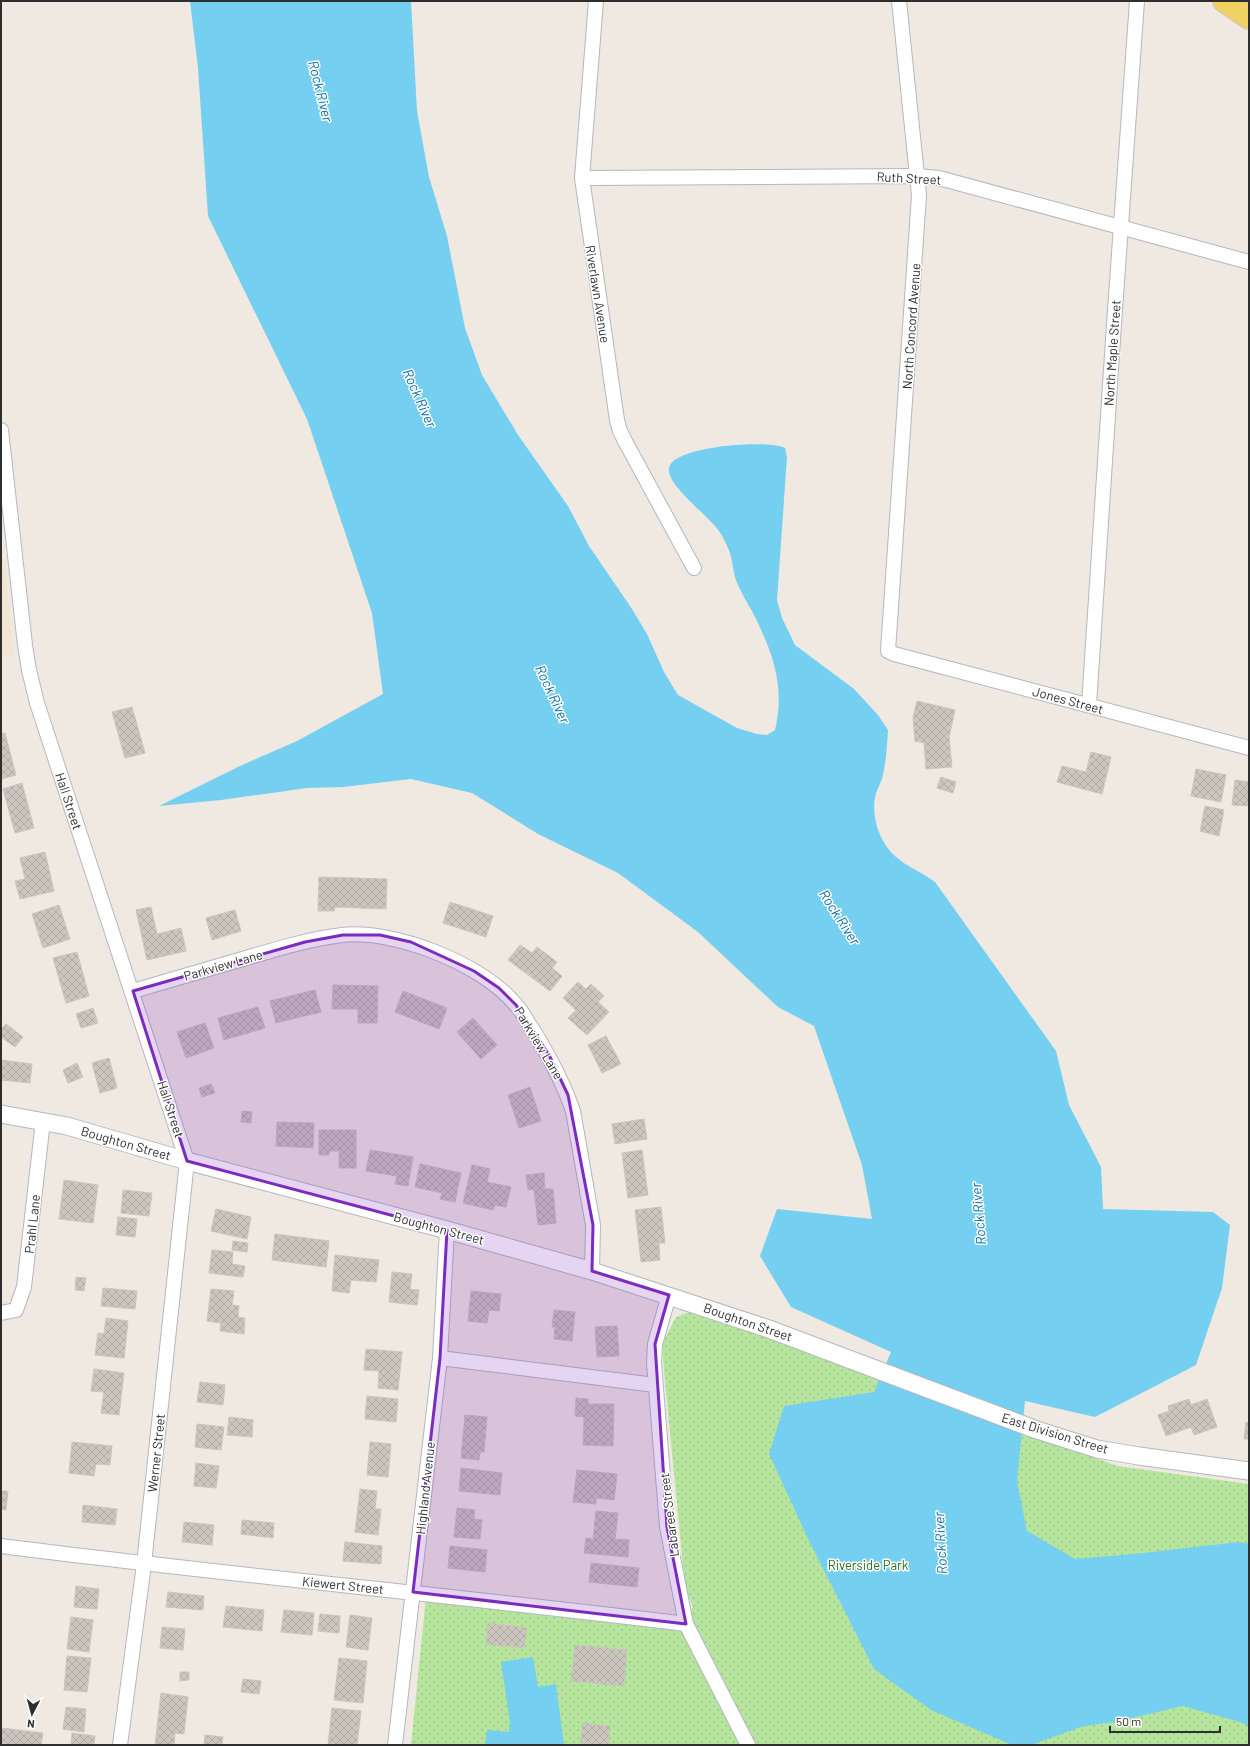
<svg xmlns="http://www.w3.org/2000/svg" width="1250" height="1746" viewBox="0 0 1250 1746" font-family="Barlow,sans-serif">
<defs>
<pattern id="park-dots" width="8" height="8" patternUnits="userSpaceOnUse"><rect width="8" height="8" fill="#b6e59e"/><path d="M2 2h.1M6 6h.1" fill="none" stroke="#9dc588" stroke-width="1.8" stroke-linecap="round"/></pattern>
<pattern id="building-cross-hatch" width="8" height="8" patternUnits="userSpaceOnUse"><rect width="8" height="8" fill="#cbc7bf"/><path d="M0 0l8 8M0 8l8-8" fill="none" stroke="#afaba4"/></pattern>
</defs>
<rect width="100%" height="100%" fill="#efe9e1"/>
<!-- education -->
<polygon fill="#f0e6d1" points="1,532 14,656 1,656"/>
<!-- park -->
<polygon fill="url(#park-dots)" points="692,1311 837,1362 1117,1466 1249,1484 1249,1745 411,1745 426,1597 668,1623 693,1608 685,1587 663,1360 663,1342 676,1317"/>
<!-- water -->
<g fill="#75cff0">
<path d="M190,1H411L417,111L429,177L447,236L465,328L482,375L518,435L568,506L589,546L632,609L647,634L664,672L678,695L737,728L757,734L767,735L775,730C785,689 774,656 756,619C751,608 743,597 738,585C733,575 733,563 730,553C727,545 723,537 719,531C709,516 666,485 669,468C672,446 768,439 785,448L787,457L777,600L782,618L795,645L854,689L878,715L888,730C887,746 886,763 882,779C880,784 878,788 876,793C870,815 879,842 896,857C906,866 923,873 935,882L1056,1051L1069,1105L1101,1167L1103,1209L1213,1212L1230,1225L1222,1288L1196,1365L1095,1417L1025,1401L1017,1481L1027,1531L1075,1559L1134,1554L1239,1542L1249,1544V1727L1243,1723L1183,1706L1115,1722L1084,1726L1031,1745H1012L931,1710L874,1669L810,1543L769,1454L784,1406L874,1392L891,1352L791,1307L760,1256L777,1209L872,1219L862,1165L814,1026L778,1007L698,932L618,873L538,834L472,793L411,779L343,787L307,788L221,800L159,806L240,766L297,741L383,694L372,613L307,419L208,216L198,68Z"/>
<polygon points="533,1657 538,1687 556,1684 564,1745 485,1745 487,1730 509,1732 510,1723 501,1662"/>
</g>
<!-- building -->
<g fill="url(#building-cross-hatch)" stroke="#cbc5ba">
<polygon points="917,701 955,710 949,737 952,767 926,769 924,743 915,741 913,717"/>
<polygon points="132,707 145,753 125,758 112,712"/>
<polygon points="5,733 16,775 1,779 1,734"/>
<polygon points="1091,752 1111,757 1102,794 1057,782 1062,766 1086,772"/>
<polygon points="1196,769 1226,775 1221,802 1191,796"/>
<polygon points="941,777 956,782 953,793 937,788"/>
<polygon points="1235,780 1249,782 1249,806 1232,805"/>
<polygon points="22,783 34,828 15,833 3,789"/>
<polygon points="1205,806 1224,810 1219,836 1200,831"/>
<polygon points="45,852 54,891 20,899 15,881 25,879 20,858"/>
<polygon points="319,877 387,879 386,909 335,907 334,911 318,911"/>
<polygon points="450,902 493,916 486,937 443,923"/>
<polygon points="59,905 70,939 43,948 32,914"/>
<polygon points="151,907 157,934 181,928 186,951 147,960 136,910"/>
<polygon points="235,910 241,931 212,940 206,918"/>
<polygon points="520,945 532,953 537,947 557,962 552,968 562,976 550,991 508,960"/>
<polygon points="77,952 89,996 66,1003 53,958"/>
<polygon points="578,982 586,989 591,984 604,996 598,1002 609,1012 587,1035 568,1018 576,1010 563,998"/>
<polygon points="333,985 378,986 377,1023 358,1023 358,1009 332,1009"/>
<polygon points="315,990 321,1012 276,1023 270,1001"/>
<polygon points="403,991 447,1008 439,1029 395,1012"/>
<polygon points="258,1007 265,1028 224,1040 218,1018"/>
<polygon points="93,1008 98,1023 81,1028 76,1014"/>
<polygon points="473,1018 497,1045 481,1059 457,1032"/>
<polygon points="205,1023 214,1048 186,1058 177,1032"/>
<polygon points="6,1024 23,1037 15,1047 1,1037 1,1030"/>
<polygon points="606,1036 621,1064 602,1073 588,1045"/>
<polygon points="109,1058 117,1088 100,1093 92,1063"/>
<polygon points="1,1060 32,1064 30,1083 1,1080"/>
<polygon points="77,1063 83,1077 68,1083 63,1070"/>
<polygon points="211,1084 215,1093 202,1097 199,1088"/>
<polygon points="530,1087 541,1121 519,1128 508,1095"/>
<polygon points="242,1111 252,1112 251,1123 241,1122"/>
<polygon points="644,1119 647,1139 615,1144 612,1124"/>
<polygon points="277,1122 314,1123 313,1148 276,1146"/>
<polygon points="319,1130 356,1130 356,1168 339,1168 339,1151 329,1151 329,1155 319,1155"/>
<polygon points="370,1150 413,1157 408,1186 395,1184 397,1176 366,1171"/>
<polygon points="642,1150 648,1195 628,1198 622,1153"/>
<polygon points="420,1164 461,1173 455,1202 440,1199 442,1193 415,1187"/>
<polygon points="472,1165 490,1169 487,1182 511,1187 506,1207 495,1205 493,1210 463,1203"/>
<polygon points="544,1173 545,1189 553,1189 556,1223 538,1225 534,1189 528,1190 526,1175"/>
<polygon points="64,1180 98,1185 93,1223 59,1219"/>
<polygon points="123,1190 152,1193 149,1216 121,1213"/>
<polygon points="661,1207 665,1243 659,1243 660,1260 641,1262 635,1210"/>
<polygon points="216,1209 251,1217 247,1239 211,1231"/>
<polygon points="118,1217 137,1219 135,1237 116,1235"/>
<polygon points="275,1234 329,1241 326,1267 272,1260"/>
<polygon points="233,1241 248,1243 247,1252 232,1250"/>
<polygon points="212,1250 233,1252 232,1264 245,1266 243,1277 209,1273"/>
<polygon points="335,1255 379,1260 376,1282 351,1280 349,1293 332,1291"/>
<polygon points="392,1272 412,1274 410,1289 419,1290 417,1305 389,1302"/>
<polygon points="76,1277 86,1278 84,1291 75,1290"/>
<polygon points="103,1288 137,1291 135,1309 101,1306"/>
<polygon points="211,1289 234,1291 232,1305 239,1306 238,1317 245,1318 244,1334 220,1331 221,1323 207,1321"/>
<polygon points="471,1291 501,1294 499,1311 489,1310 487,1323 468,1321"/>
<polygon points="554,1310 575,1312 572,1341 554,1339 555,1327 552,1327"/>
<polygon points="106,1318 128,1321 124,1358 95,1355 98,1333 104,1334"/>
<polygon points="617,1326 619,1356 597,1357 595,1327"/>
<polygon points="366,1349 402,1352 398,1390 378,1388 379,1371 364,1370"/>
<polygon points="94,1369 124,1373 119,1415 101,1413 104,1392 91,1391"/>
<polygon points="200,1382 225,1385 223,1405 197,1402"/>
<polygon points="367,1396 398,1399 396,1422 365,1419"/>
<polygon points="576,1398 588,1399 588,1404 614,1404 613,1446 583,1445 584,1417 575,1416"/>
<polygon points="1189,1399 1191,1405 1207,1399 1217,1427 1194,1435 1191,1427 1166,1436 1158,1415 1169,1411 1168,1406"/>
<polygon points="465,1415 487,1417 484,1452 480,1452 479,1460 461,1458"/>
<polygon points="229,1417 253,1420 252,1437 227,1435"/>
<polygon points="1246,1422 1249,1423 1249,1439 1244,1439"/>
<polygon points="197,1424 224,1427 221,1450 195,1447"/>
<polygon points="72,1442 112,1446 110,1465 96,1464 94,1476 69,1473"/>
<polygon points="370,1442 391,1444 388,1477 367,1475"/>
<polygon points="196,1463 219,1466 216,1488 194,1486"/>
<polygon points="461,1468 502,1473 500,1495 459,1491"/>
<polygon points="577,1470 617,1474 614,1500 596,1498 596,1504 573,1502"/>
<polygon points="360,1489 377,1491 375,1509 381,1509 378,1535 355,1532"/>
<polygon points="1,1491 8,1491 6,1510 1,1509"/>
<polygon points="83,1505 117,1509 115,1525 82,1522"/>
<polygon points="457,1508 475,1510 474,1519 482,1520 480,1539 454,1537"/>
<polygon points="596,1511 618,1513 615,1539 629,1540 628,1557 584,1553 586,1538 593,1539"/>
<polygon points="242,1520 274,1523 273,1538 241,1534"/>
<polygon points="184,1522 214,1525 212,1545 182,1542"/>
<polygon points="345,1542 382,1546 381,1564 343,1561"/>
<polygon points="450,1546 487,1550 485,1572 448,1568"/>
<polygon points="591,1563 639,1568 637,1587 589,1582"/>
<polygon points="76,1586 99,1589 97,1609 74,1607"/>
<polygon points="168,1592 204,1596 203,1610 166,1607"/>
<polygon points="226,1606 264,1610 262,1631 223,1627"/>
<polygon points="284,1610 314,1613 312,1635 281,1632"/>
<polygon points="320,1614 340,1616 339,1633 318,1631"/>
<polygon points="350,1615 372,1618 368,1650 346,1647"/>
<polygon points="71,1617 93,1620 89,1652 67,1649"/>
<polygon points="488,1623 527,1628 524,1648 486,1644"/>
<polygon points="162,1627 185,1629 183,1650 160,1648"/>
<polygon points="575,1645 627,1650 624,1686 571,1681"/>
<polygon points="67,1656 91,1658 87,1692 64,1690"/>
<polygon points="339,1658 367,1661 363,1703 334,1700"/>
<polygon points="180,1672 189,1672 189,1680 180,1681"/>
<polygon points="243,1679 261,1681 259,1694 241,1692"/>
<polygon points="161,1693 188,1697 184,1734 175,1733 174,1745 155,1745"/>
<polygon points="66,1707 86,1709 84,1732 63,1729"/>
<polygon points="332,1708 361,1711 357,1745 328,1745"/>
<polygon points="583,1723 610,1726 608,1745 580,1743"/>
<polygon points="1,1728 43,1733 41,1745 1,1745"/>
<polygon points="72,1733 95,1736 94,1745 71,1745"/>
<polygon points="205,1735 223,1737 222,1745 204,1745"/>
</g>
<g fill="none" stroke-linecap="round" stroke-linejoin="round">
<defs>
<g id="minor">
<polyline points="596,1 582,178 617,420 620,431 626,443 694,568"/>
<polyline points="899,1 919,195 888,651 894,654 1249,748"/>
<polyline points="582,178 917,176 939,178 1249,262"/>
<polyline points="1,430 25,645 29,670 37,703 187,1161 144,1564 120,1745"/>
<polyline points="1089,705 1114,324 1137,1"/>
<path d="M133,991C170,980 208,969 246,958C277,949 309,939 342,935C394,929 483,964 516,1005C523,1012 527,1022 533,1030C549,1056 563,1082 573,1111L593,1225L592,1271"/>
<polyline points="669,1295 655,1344 654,1363 667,1527 686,1624 748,1745"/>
<polyline points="1,1313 16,1310 24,1287 43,1121"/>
<polyline points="440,1358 655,1385"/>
<path d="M1,1546C229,1575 458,1596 686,1624"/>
<polyline points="395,1745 440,1358 447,1230"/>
</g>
<polyline id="tertiary" points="1,1114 67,1126 187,1161 447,1230 592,1271 769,1329 1037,1430 1097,1449 1139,1456 1249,1471"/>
<polyline id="primary" points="1224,1 1249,18"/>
</defs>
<!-- minor casing -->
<use href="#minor" stroke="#b4b7c1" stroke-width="16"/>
<!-- tertiary casing -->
<use href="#tertiary" stroke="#b4b7c1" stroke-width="19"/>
<!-- primary casing -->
<use href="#primary" stroke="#c9c9c9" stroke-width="24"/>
<!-- minor -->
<use href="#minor" stroke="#fff" stroke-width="14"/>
<!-- tertiary -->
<use href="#tertiary" stroke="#fff" stroke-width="17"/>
<!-- primary -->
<use href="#primary" stroke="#f2d163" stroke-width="22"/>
</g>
<!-- marked area -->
<path fill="#7b2cbf" fill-opacity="0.2" stroke="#7b2cbf" stroke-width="3" stroke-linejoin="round" d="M343,935H380L411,942L474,971L499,988L516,1005L549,1055L568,1095L593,1225L592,1271L669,1295L655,1344L667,1527L686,1624L413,1592L440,1358L447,1230L187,1161L133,991L305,942Z"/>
<g text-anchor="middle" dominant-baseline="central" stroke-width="3" stroke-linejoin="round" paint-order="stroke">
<!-- street labels -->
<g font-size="13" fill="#2e2e2e" stroke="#fff">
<text transform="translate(909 178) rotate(3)">Ruth Street</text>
<text transform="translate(598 294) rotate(81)">Riverlawn Avenue</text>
<text transform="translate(911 326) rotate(-86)">North Concord Avenue</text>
<text transform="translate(1112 353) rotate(-86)">North Maple Street</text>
<text transform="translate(1068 700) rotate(15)">Jones Street</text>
<text transform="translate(69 801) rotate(72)">Hall Street</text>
<text transform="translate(223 965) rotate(-16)">Parkview Lane</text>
<text transform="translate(539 1043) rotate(59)">Parkview Lane</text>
<text transform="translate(171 1109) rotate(72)">Hall Street</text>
<text transform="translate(126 1143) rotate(16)">Boughton Street</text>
<text transform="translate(32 1224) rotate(-84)">Prahl Lane</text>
<text transform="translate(439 1228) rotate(15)">Boughton Street</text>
<text transform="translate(748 1322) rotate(19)">Boughton Street</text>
<text transform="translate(1055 1433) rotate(17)">East Division Street</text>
<text transform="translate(156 1453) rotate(-84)">Werner Street</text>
<text transform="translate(425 1488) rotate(-84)">Highland Avenue</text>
<text transform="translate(669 1515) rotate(-97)">Labaree Street</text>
<text transform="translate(343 1585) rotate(6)">Kiewert Street</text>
</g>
<!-- park labels -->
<g font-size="13" fill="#2c6e1b" stroke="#fff">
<text x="868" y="1565">Riverside Park</text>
</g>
<!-- water labels -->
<g font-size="14" font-style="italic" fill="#0d6fa3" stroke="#fff">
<text transform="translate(321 91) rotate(76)">Rock River</text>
<text transform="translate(420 398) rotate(66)">Rock River</text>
<text transform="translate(553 694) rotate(65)">Rock River</text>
<text transform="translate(840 917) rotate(57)">Rock River</text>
<text transform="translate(978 1214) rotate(-95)">Rock River</text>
<text transform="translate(940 1543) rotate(-93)">Rock River</text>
</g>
</g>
<!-- border -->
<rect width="1250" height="1746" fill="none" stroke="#2e2e2e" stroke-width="4"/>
<!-- north arrow -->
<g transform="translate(32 1714) rotate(186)" stroke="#ffffff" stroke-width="3" paint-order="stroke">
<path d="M0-3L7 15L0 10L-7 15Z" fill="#2e2e2e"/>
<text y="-6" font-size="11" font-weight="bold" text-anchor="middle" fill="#2e2e2e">N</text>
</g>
<!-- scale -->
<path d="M1110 1726v6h110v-6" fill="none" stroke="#2e2e2e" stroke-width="2"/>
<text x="1116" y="1726" font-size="12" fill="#2e2e2e" stroke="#ffffff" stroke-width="3" paint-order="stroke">50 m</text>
</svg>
